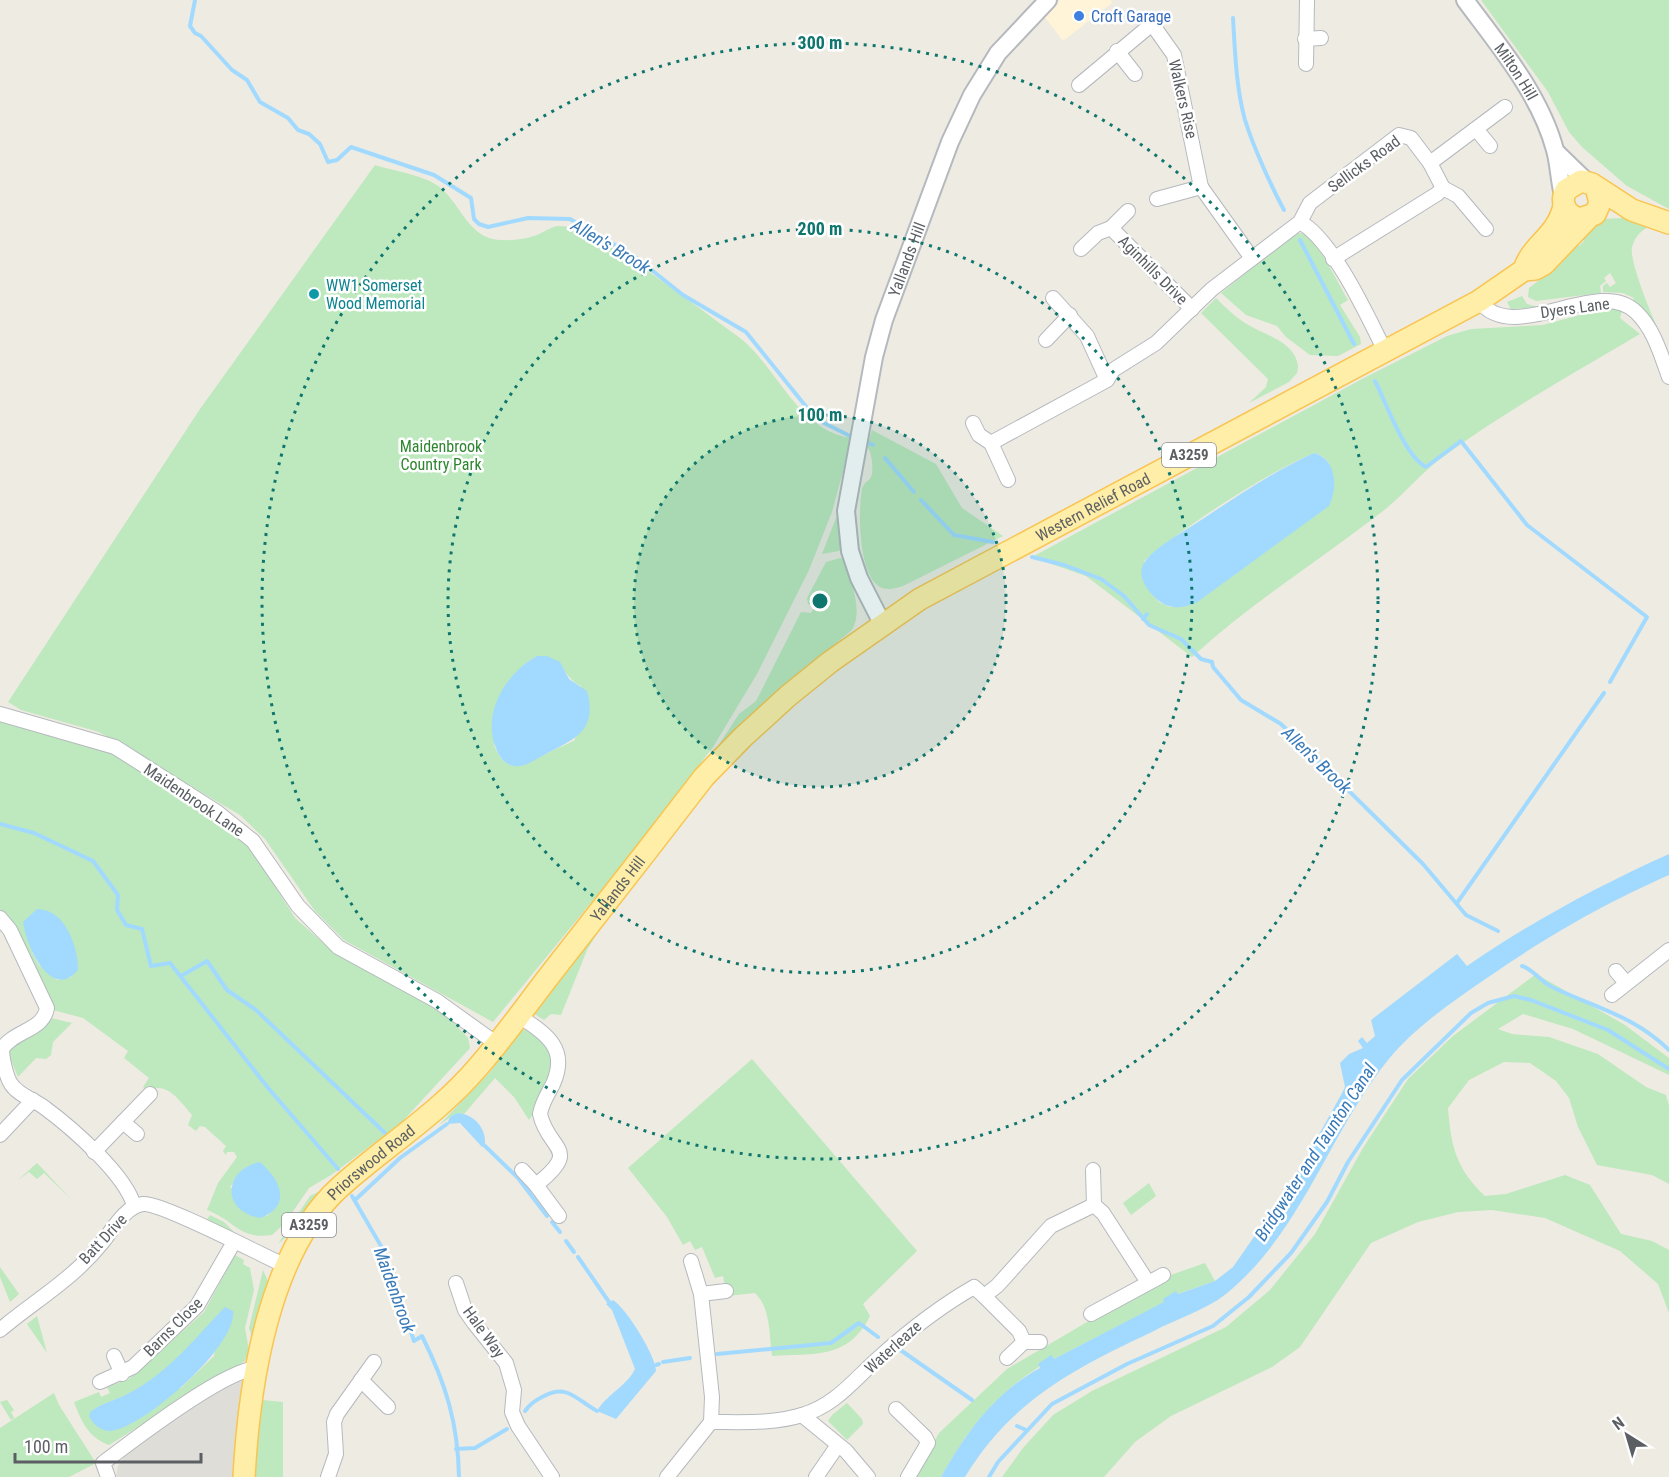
<svg xmlns="http://www.w3.org/2000/svg" width="1669" height="1477" viewBox="0 0 1669 1477" font-family="'Roboto Condensed',sans-serif">
<rect width="100%" height="100%" fill="#eeebe2"/>
<!-- commercial -->
<polygon fill="#fff4d7" points="1060,0 1111,0 1112,3 1063,41 1044,16"/>
<!-- industrial -->
<polygon fill="#dfddd7" points="239,1380 243,1382 232,1477 116,1477 118,1466 124,1457 180,1414"/>
<!-- green -->
<g fill="#bee8bd" fill-rule="evenodd">
<polygon points="1481,0 1669,0 1669,209 1627,186 1582,147 1569,132 1548,92"/>
<path d="M375,165C393,171 419,174 435,184C458,198 463,228 489,238C501,242 523,240 534,236C542,234 551,226 559,226C592,224 705,313 736,335C777,364 796,431 852,438L832,512L809,570L757,674L713,747L635,849L493,1022L344,940L315,911L265,839L240,815L99,732L21,710L8,702L200,409ZM537,656C567,657 560,676 581,686L575,740C565,746 554,749 544,755C522,766 506,776 494,745C502,708 501,676 537,656Z"/>
<path d="M1624,218L1638,220L1650,226C1640,231 1635,237 1632,247C1629,260 1651,315 1658,328L1647,314L1632,303L1634,298L1623,293L1603,292V286L1607,283L1610,287L1616,283L1610,273L1604,278L1606,281L1600,286L1601,293L1536,301L1528,297L1529,288L1563,262L1558,255L1574,240L1579,246L1584,241L1579,235L1603,219Z"/>
<path d="M1301,233C1318,239 1338,284 1348,300L1340,305L1360,337L1361,344L1338,356L1310,355L1286,337L1277,326L1246,315L1221,293L1294,234Z"/>
<polygon points="1522,296 1527,304 1539,307 1511,309 1507,302"/>
<path d="M1216,298C1225,307 1234,316 1245,323C1263,335 1296,341 1298,367L1297,373L1289,382L1249,403L1266,387L1268,379L1201,313Z"/>
<path d="M1609,307L1622,311L1620,318L1640,334C1575,372 1508,410 1447,454C1423,470 1406,493 1383,511C1320,560 1251,603 1192,657L1086,576L1032,557L1364,378L1447,336L1471,329L1543,325ZM1314,453C1339,459 1332,486 1329,505L1204,596L1170,607L1159,602L1149,591L1144,561C1188,524 1261,476 1314,453Z"/>
<path d="M872,430L936,464L962,508L1003,536L903,586C896,588 888,591 880,587C858,575 858,510 862,489C864,481 871,481 872,474C873,467 872,452 867,447Z"/>
<polygon points="839,516 842,547 839,551 822,554 836,518"/>
<path d="M840,558L844,559C850,581 864,609 852,630L780,690L714,752L739,714L756,701L801,612L811,613L814,607L808,604L807,598L826,562Z"/>
<path d="M0,719L110,751L219,819L246,841L295,918L328,947L446,1015L468,1038L470,1048L401,1123L331,1175L309,1188L285,1223L272,1235C239,1240 236,1221 207,1210L218,1183L237,1157L234,1152H227L226,1155L223,1151L226,1146L205,1127L200,1126L196,1131L188,1125L192,1115C181,1103 167,1080 149,1091L143,1087L149,1078L124,1058L128,1051L83,1018L53,1010L15,928L0,909ZM32,952L72,977L57,980L39,965ZM243,1170L277,1206L267,1216L230,1187Z"/>
<polygon points="601,927 587,950 561,1015 551,1014 544,1020 533,1013"/>
<path d="M1536,974L1625,1025L1669,1058V1075L1573,1029L1523,1014L1498,1029L1512,1034L1549,1037L1598,1054L1646,1087L1666,1095L1669,1106V1184L1652,1175L1597,1165L1578,1127L1569,1098L1556,1081L1530,1063L1504,1062L1469,1080L1448,1108C1451,1146 1456,1169 1485,1196L1506,1194L1565,1175L1590,1185L1621,1234L1652,1241L1669,1250V1313L1658,1284L1620,1251L1545,1218L1492,1210L1458,1212L1418,1222L1371,1243L1300,1347L1272,1367L1171,1416L1135,1442L1104,1477H1002L1023,1448L1053,1415L1092,1391L1226,1327L1270,1290L1315,1234L1363,1148L1408,1079L1453,1036Z"/>
<polygon points="51,1018 72,1023 53,1042 51,1055 46,1059 36,1058 18,1077 8,1053 9,1048 47,1025"/>
<path d="M527,1029L550,1046C552,1053 555,1063 554,1070C554,1075 532,1118 529,1120L514,1097L495,1078L464,1114L457,1113L439,1125L491,1071L520,1031Z"/>
<path d="M752,1059L917,1251L863,1304L870,1316C848,1360 814,1353 772,1356C769,1335 771,1308 755,1293L727,1296L723,1276L715,1278L702,1247L695,1250L690,1241L683,1245L667,1217L628,1168Z"/>
<polygon points="37,1163 71,1199 44,1173 37,1179 29,1172 18,1180"/>
<polygon points="1149,1183 1156,1196 1131,1215 1123,1203"/>
<polygon points="328,1187 295,1229 278,1244 310,1196"/>
<polygon points="210,1215 224,1222 240,1238 206,1221"/>
<path d="M235,1255L244,1260L243,1264L250,1268L254,1290L245,1328L249,1350L245,1361L109,1445C88,1437 81,1421 74,1402L99,1392L101,1397L110,1393L107,1387L129,1379L204,1312ZM219,1313L214,1356L181,1388L91,1411C105,1402 120,1399 134,1391C167,1372 195,1343 219,1313Z"/>
<path d="M1205,1263L1215,1281L1163,1299L1165,1302L1054,1359L1051,1356C1040,1368 1027,1374 1015,1384C983,1410 961,1441 941,1477H915L939,1433L1007,1369L1162,1278Z"/>
<polygon points="0,1267 19,1294 10,1302 0,1277"/>
<polygon points="263,1270 267,1279 268,1287 255,1345 249,1328"/>
<polygon points="37,1316 47,1353 27,1324"/>
<polygon points="54,1393 59,1405 96,1463 69,1477 0,1477 0,1428"/>
<polygon points="7,1400 14,1410 11,1412 14,1418 11,1420 0,1402"/>
<polygon points="262,1400 283,1402 283,1477 254,1477"/>
<polygon points="847,1403 862,1419 863,1424 847,1440 828,1421 832,1415"/>
</g>
<!-- water -->
<g fill="#a2daff">
<path d="M1314,453C1337,459 1338,488 1329,506L1196,603C1187,606 1179,609 1169,606C1153,601 1132,576 1146,560C1159,545 1178,535 1195,524C1233,499 1272,472 1314,453Z"/>
<path d="M537,656H547L560,662L569,679L587,691C598,732 574,739 544,755C533,760 523,770 510,765C504,763 498,755 496,748C481,713 507,672 537,656Z"/>
<path d="M1669,854V875C1600,906 1549,935 1487,978C1452,1002 1415,1027 1388,1060C1328,1135 1302,1232 1226,1294C1206,1310 1176,1319 1154,1331C1075,1368 1012,1400 965,1477H941C966,1433 994,1393 1040,1368L1038,1364L1051,1355L1054,1359L1164,1302L1163,1299L1176,1291L1178,1294L1215,1281L1233,1267L1294,1179L1341,1095L1345,1087L1340,1063L1349,1054L1363,1048L1358,1041L1362,1037L1367,1043L1375,1036L1371,1020L1457,954L1467,966C1531,922 1598,886 1669,854Z"/>
<path d="M37,909C65,909 78,946 78,970C51,1002 26,946 23,922Z"/>
<path d="M457,1113C474,1114 487,1128 485,1146L482,1147L460,1123L447,1124L450,1117Z"/>
<path d="M260,1162C280,1179 293,1206 260,1218C220,1211 224,1169 260,1162Z"/>
<path d="M613,1300C626,1308 656,1356 656,1371L616,1419L597,1411C607,1394 627,1386 635,1369L612,1310L606,1304Z"/>
<path d="M225,1307L233,1311C238,1345 143,1429 110,1431C100,1431 93,1424 89,1416L91,1411C104,1402 120,1399 133,1391C171,1370 196,1337 225,1307Z"/>
</g>
<g fill="none" stroke-linecap="round" stroke-linejoin="round">
<!-- stream -->
<g stroke="#a2daff" stroke-width="4">
<polyline points="195,0 190,26 195,33 201,36 232,70 247,80 260,102 288,118 298,130 309,134 320,144 328,162 337,160 351,147 434,175 471,198 474,219 479,224 488,227 528,218 570,219 634,256 683,295 746,332 816,419 854,438"/>
<path d="M1233,18C1235,51 1236,88 1245,120C1253,146 1271,186 1284,210"/>
<polyline points="1300,240 1354,344"/>
<path d="M1375,381C1386,402 1405,457 1426,467L1461,441L1527,525L1647,617L1610,682"/>
<polyline points="864,441 873,445"/>
<polyline points="885,458 914,492"/>
<polyline points="921,500 954,535 993,542"/>
<polyline points="1032,557 1064,565 1101,579 1124,596 1149,625 1181,639 1201,659 1212,662 1213,667 1241,700 1281,724 1423,864 1466,915 1498,931"/>
<polyline points="1143,619 1147,614"/>
<polyline points="0,824 34,833 93,861 118,895 117,910 126,925 142,929 151,966 170,963 269,1089 338,1169"/>
<polyline points="1457,903 1604,693"/>
<path d="M1522,966C1533,969 1541,982 1552,987C1595,1008 1633,1015 1669,1050"/>
<polyline points="181,976 207,961 227,990 256,1010 385,1133"/>
<polyline points="485,1146 518,1178 547,1216"/>
<path d="M352,1196L385,1253L414,1341L422,1336C446,1384 458,1423 459,1477"/>
<polyline points="355,1200 400,1158 447,1124"/>
<polyline points="552,1222 560,1232"/>
<polyline points="566,1241 574,1252"/>
<polyline points="578,1257 609,1302"/>
<polyline points="899,1349 972,1400"/>
<polyline points="717,1354 831,1343 859,1323 878,1337"/>
<polyline points="663,1362 690,1358"/>
<polyline points="656,1365 659,1364"/>
<path d="M525,1411C530,1404 534,1401 542,1397C568,1383 575,1399 597,1411"/>
<polyline points="1017,1426 1026,1430"/>
<polyline points="456,1449 475,1448 507,1429"/>
<polyline points="989,1477 998,1462 1052,1404 1127,1364 1213,1326 1249,1297 1291,1253 1327,1202 1348,1162 1402,1080 1471,1013 1488,1003 1514,996 1531,1000 1608,1030 1669,1069"/>
</g>
<defs>
<g id="minor">
<polyline points="1305,39 1321,38"/>
<polyline points="1117,51 1135,74"/>
<polyline points="1306,64 1307,0"/>
<polyline points="1079,85 1152,24 1174,55 1201,187"/>
<polyline points="1476,129 1490,146"/>
<polyline points="1443,188 1458,196 1486,229"/>
<polyline points="1157,199 1201,187 1251,257"/>
<path d="M1300,222C1333,240 1368,317 1385,351"/>
<polyline points="1111,228 1128,211"/>
<polyline points="1081,249 1098,233 1111,228 1192,309"/>
<polyline points="1333,259 1437,194 1443,188 1430,163 1505,107"/>
<polyline points="1053,298 1087,336 1107,380"/>
<path d="M1479,301C1514,347 1598,275 1636,312C1654,329 1661,355 1669,377"/>
<polyline points="1046,340 1070,315"/>
<polyline points="973,423 979,435 991,443 1107,380 1113,370 1156,343 1212,289 1300,222 1310,203 1399,135 1411,138 1430,163"/>
<polyline points="991,443 1008,480"/>
<polyline points="0,714 115,747 217,812 253,841 298,906 338,947 437,1001 497,1044"/>
<path d="M0,918L10,930L47,1008C43,1031 14,1030 2,1049C2,1058 6,1076 11,1084C19,1096 35,1100 45,1108C72,1128 126,1175 134,1206"/>
<polyline points="1616,971 1626,983"/>
<polyline points="1612,995 1669,950"/>
<path d="M519,1016C546,1034 569,1048 553,1084C548,1094 542,1102 540,1114C548,1151 583,1148 536,1185L559,1216"/>
<polyline points="123,1122 137,1134"/>
<polyline points="0,1135 33,1100"/>
<polyline points="94,1152 150,1094"/>
<polyline points="522,1170 536,1185"/>
<polyline points="1093,1170 1094,1205"/>
<polyline points="456,1283 465,1310 474,1323 506,1363 514,1390 512,1412 518,1426 552,1477"/>
<polyline points="701,1294 726,1291"/>
<polyline points="984,1296 1019,1331 1024,1342 1007,1358"/>
<polyline points="1091,1314 1163,1275"/>
<path d="M0,1330C33,1302 73,1279 101,1244C112,1231 125,1206 143,1204C161,1202 263,1256 286,1266"/>
<polyline points="1024,1342 1040,1342"/>
<polyline points="114,1356 122,1374"/>
<polyline points="361,1380 388,1407"/>
<polyline points="100,1382 133,1367 197,1306 234,1242"/>
<polyline points="896,1409 925,1437 928,1443 908,1477"/>
<polyline points="802,1415 846,1451 868,1477"/>
<path d="M711,1422C742,1422 773,1424 802,1415C837,1405 856,1377 882,1355C911,1329 941,1306 974,1287L984,1296L997,1286L1051,1226L1094,1205L1103,1213L1147,1281"/>
<path d="M108,1477L103,1463C132,1441 225,1369 258,1368"/>
<polyline points="328,1477 336,1454 334,1422 337,1414 374,1362"/>
<polyline points="667,1477 711,1422 712,1397 701,1294 691,1261"/>
<polyline points="816,1477 838,1445"/>
</g>
<g id="tertiary">
<path id="s1" d="M1465,0C1499,46 1540,94 1555,150C1559,164 1559,180 1563,195"/>
<polyline points="1556,152 1587,182"/>
<path id="s2" d="M883,625L859,578L850,551L846,511L874,357L884,320L950,142L972,95L998,53L1048,0"/>
</g>
<g id="primary">
<path d="M1596,187L1600,203L1595,214L1579,219C1565,214 1560,203 1566,190L1581,181L1592,184L1632,210L1669,223"/>
<path d="M1524,270C1531,245 1557,237 1564,206"/>
<path id="s3" d="M244,1477C249,1385 268,1251 341,1186C386,1146 438,1114 478,1067C505,1036 528,1003 553,971C604,906 654,842 704,777L743,737L788,696L830,662L920,599L1479,301L1524,270L1535,269L1544,264L1589,217"/>
</g>
</defs>
<!-- minor casing -->
<use href="#minor" stroke="#b5b9be" stroke-width="16"/>
<!-- tertiary casing -->
<use href="#tertiary" stroke="#b5b9be" stroke-width="20"/>
<!-- primary casing -->
<use href="#primary" stroke="#f9c450" stroke-width="24"/>
<!-- minor -->
<use href="#minor" stroke="#fff" stroke-width="14"/>
<!-- tertiary -->
<use href="#tertiary" stroke="#fff" stroke-width="16"/>
<!-- primary -->
<use href="#primary" stroke="#ffeea7" stroke-width="21"/>
</g>
<!-- distance rings -->
<circle cx="820" cy="601" r="186" fill="#0f766e" fill-opacity=".12"/>
<g fill="none" stroke="#0f766e" stroke-width="3" stroke-dasharray="3 6">
<circle cx="820" cy="601" r="186"/>
<circle cx="820" cy="601" r="372"/>
<circle cx="820" cy="601" r="558"/>
</g>
<!-- markers -->
<circle fill="#3f7fe0" stroke="#fff" stroke-width="2" cx="1079" cy="16" r="6"/>
<circle fill="#0f9aa8" stroke="#fff" stroke-width="2" cx="314" cy="294" r="6"/>
<g text-anchor="middle" dominant-baseline="central" stroke-width="5" stroke-linejoin="round" paint-order="stroke">
<!-- shield labels -->
<g fill="#fff" stroke="#8c8f92" stroke-width="1.5">
<rect x="1162" y="443" width="54" height="24" rx="4.5"/>
<rect x="282" y="1213" width="54" height="24" rx="4.5"/>
</g>
<g font-size="15" font-weight="bold" fill="#5b5f64">
<text x="1189" y="455">A3259</text>
<text x="309" y="1225">A3259</text>
</g>
<!-- shop labels -->
<g font-size="16" fill="#366cbe" stroke="#fff" text-anchor="start">
<text x="1091" y="16">Croft Garage</text>
</g>
<!-- street labels -->
<g font-size="16" fill="#5b5f64" stroke="#fff">
<text stroke="none"><textPath href="#s1" startOffset="88">Milton Hill</textPath></text>
<text transform="translate(1183 99) rotate(77)">Walkers Rise</text>
<text transform="translate(1364 164) rotate(-36)">Sellicks Road</text>
<text stroke="none"><textPath href="#s2" startOffset="381">Yallands Hill</textPath></text>
<text transform="translate(1153 270) rotate(45)">Aginhills Drive</text>
<text transform="translate(1575 308) rotate(-8)">Dyers Lane</text>
<text stroke="none"><textPath href="#s3" startOffset="1340">Western Relief Road</textPath></text>
<text transform="translate(194 800) rotate(34)">Maidenbrook Lane</text>
<text stroke="none"><textPath href="#s3" startOffset="722">Yallands Hill</textPath></text>
<text stroke="none"><textPath href="#s3" startOffset="352">Priorswood Road</textPath></text>
<text transform="translate(103 1239) rotate(-47)">Batt Drive</text>
<text transform="translate(173 1327) rotate(-45)">Barns Close</text>
<text transform="translate(484 1332) rotate(54)">Hale Way</text>
<text transform="translate(893 1347) rotate(-42)">Waterleaze</text>
</g>
<!-- culture labels -->
<g font-size="16" fill="#0d838f" stroke="#fff" text-anchor="start">
<text x="326" y="285">WW1 Somerset<tspan x="326" dy="18">Wood Memorial</tspan></text>
</g>
<!-- park labels -->
<g font-size="16" fill="#2f8631" stroke="#fff">
<text x="441" y="446">Maidenbrook<tspan x="441" dy="18">Country Park</tspan></text>
</g>
<!-- water labels -->
<g font-size="18" font-style="italic" fill="#397ab8" stroke="#fff">
<text transform="translate(611 246) rotate(31)">Allen's Brook</text>
<text transform="translate(1317 760) rotate(44)">Allen's Brook</text>
<text transform="translate(1315 1152) rotate(-57)">Bridgwater and Taunton Canal</text>
<text transform="translate(395 1290) rotate(70)">Maidenbrook</text>
</g>
</g>
<circle cx="820" cy="601" r="9" fill="#0f766e" stroke="#fff" stroke-width="3"/>
<g font-size="18" text-anchor="middle" font-weight="bold" fill="#0f766e" stroke="#fff" stroke-width="5" stroke-linejoin="round" paint-order="stroke">
<text x="820" y="49">300 m</text>
<text x="820" y="235">200 m</text>
<text x="820" y="421">100 m</text>
</g>
<!-- north arrow -->
<g transform="translate(1627 1435) rotate(323)" stroke="#ffffff" stroke-width="4.5" paint-order="stroke">
<path d="M0-4.5L10 22L0 15L-10 22Z" fill="#5b5f64"/>
<text y="-9" font-size="16" font-weight="bold" text-anchor="middle" fill="#5b5f64">N</text>
</g>
<!-- scale -->
<path d="M15 1453v9h186v-9" fill="none" stroke="#5b5f64" stroke-width="3"/>
<text x="24" y="1453" font-size="18" fill="#5b5f64" stroke="#ffffff" stroke-width="4.5" paint-order="stroke">100 m</text>
</svg>
